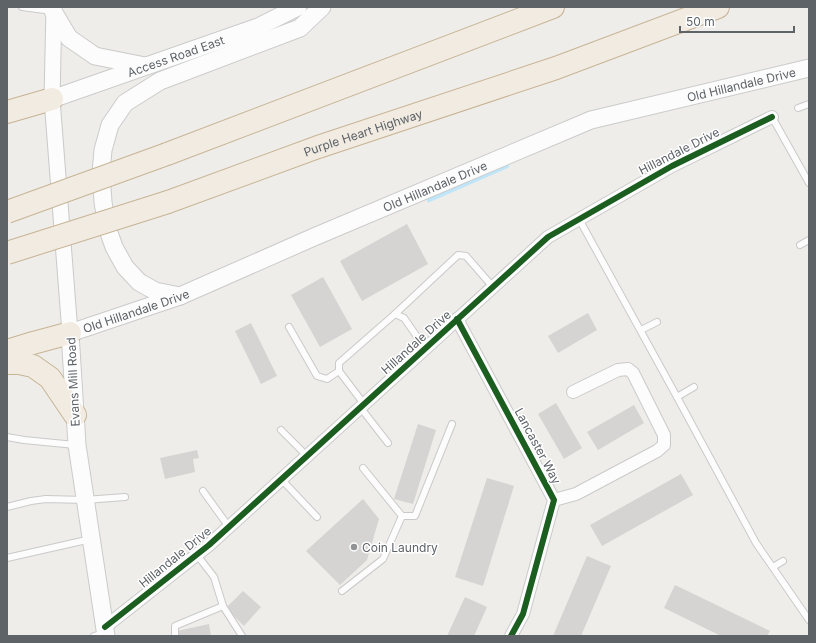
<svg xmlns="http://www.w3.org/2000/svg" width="816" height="643" viewBox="0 0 816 643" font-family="Inter,sans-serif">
<rect width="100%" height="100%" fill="#efede9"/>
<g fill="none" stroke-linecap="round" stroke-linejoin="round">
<!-- stream -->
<polyline stroke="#bee5f8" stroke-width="4.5" points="429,200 507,166"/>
</g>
<!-- building -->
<g fill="#d5d4d2">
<polygon points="407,224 428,264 362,301 340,261"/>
<polygon points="323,277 352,329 320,347 291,295"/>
<polygon points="588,313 597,330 558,353 548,336"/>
<polygon points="251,323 277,376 261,384 235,331"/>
<polygon points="556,403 582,448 564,459 538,414"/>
<polygon points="634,405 644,423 598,450 587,432"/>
<polygon points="418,424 436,430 413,504 394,499"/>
<polygon points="197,450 199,458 193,459 195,472 165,479 160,458"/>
<polygon points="681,474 693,495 602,546 590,525"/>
<polygon points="487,478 514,486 483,586 455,577"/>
<polygon points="363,499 379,519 367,560 340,585 306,551"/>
<polygon points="587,556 611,566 581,636 553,636"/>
<polygon points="675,585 770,631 767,636 721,636 664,608"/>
<polygon points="243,591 261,607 244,626 226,608"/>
<polygon points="465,597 487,607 474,636 447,636"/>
<polygon points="209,624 211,636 178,636 177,631"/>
</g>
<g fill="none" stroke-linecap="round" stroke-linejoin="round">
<defs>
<g id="service">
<polyline points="22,7 52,11"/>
<polyline points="798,108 809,104"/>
<polyline points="772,117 809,183"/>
<polyline points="579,219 677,397 756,543 809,620"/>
<polyline points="800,245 809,240"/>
<polyline points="395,314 458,255 466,256 493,287"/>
<polyline points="289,327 317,376 327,379 339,371"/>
<polyline points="641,330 657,322"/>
<polyline points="677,397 694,387"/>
<polyline points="364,404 339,371 339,363 395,314 404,318 425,348"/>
<polyline points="360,407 388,443"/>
<polyline points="281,430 307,456"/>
<polyline points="7,437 24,440 75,445"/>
<polyline points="281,479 317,517"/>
<polyline points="203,491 229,527"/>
<polyline points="7,507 31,501 46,499 85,500 125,497"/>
<polyline points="402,516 415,516 452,424"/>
<polyline points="197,555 214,577 223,606 242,636"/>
<polyline points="7,558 91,539"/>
<polyline points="773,567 783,561"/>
<polyline points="342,591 383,559 402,516 363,468"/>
<polyline points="94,636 104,633"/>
<polyline points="175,636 175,626 223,606"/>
</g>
<g id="minor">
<polyline points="457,319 554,500 523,614 511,636"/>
<polyline points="554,500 576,494 657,451 664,445 664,435 633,373 628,369 618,370 573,392"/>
<polyline points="105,627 209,545 548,237 672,166 772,117"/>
</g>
<polyline id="tertiary" points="54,8 52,99 70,333"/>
<g id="secondary">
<polyline points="53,11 69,38 95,56 145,66"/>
<path id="s1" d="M52,99L258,27L298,7"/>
<polyline points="180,296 155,291 139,282 125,267 114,247 107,227 103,202 101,173 103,150 110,125 125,103 160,81 300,28 322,7"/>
<path id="s2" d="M106,636L77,445L70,333L180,296L314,237L591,120L809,68"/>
</g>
<g id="motorway">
<polyline points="7,112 52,99"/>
<polyline points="167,154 553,7"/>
<path id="s3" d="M168,202L318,147L556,68L718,7"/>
<polyline points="7,351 33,343 70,333"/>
<polyline points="7,363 19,363 33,366 50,378 75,415"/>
</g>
</defs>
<!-- service casing -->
<use href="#service" stroke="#cacaca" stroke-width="8"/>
<!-- minor casing -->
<use href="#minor" stroke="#cacaca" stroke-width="14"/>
<!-- tertiary casing -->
<use href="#tertiary" stroke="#cacaca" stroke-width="17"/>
<!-- secondary casing -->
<use href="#secondary" stroke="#cbcbcb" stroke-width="19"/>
<!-- motorway casing -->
<use href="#motorway" stroke="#c7b495" stroke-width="24"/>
<!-- service -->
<use href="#service" stroke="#fdfcfc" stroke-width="6"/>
<!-- minor -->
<use href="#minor" stroke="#fdfcfc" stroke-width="12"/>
<!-- tertiary -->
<use href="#tertiary" stroke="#fdfcfc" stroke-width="15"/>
<!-- secondary -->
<use href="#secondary" stroke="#fdfcfc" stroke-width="17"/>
<!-- motorway -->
<use href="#motorway" stroke="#f1ebe2" stroke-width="22"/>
<defs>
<g id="motorway-bridge">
<polyline points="7,212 167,154"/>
<polyline points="7,253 168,202"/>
</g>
</defs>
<!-- motorway-bridge casing -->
<use href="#motorway-bridge" stroke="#c7b495" stroke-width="24" stroke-linecap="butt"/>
<!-- motorway-bridge -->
<use href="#motorway-bridge" stroke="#f1ebe2" stroke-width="22"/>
<defs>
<g id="cycleway">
<polyline points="457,319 554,500 523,614 511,636"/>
<polyline points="105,627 209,545 548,237 672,166 772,117"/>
</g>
</defs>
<!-- cycleway casing -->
<use href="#cycleway" stroke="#fff" stroke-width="8"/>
<!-- cycleway -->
<use href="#cycleway" stroke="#1b5e20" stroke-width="6"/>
</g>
<!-- markers -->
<circle fill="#919395" stroke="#fff" stroke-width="1.5" cx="354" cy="547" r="4"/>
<g text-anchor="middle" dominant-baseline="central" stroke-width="3" stroke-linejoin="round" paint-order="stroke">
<!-- street labels -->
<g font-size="12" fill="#5e6368" stroke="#fff">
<text stroke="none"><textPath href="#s1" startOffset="131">Access Road East</textPath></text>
<text stroke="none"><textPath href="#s2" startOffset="1023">Old Hillandale Drive</textPath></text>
<text stroke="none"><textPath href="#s3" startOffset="207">Purple Heart Highway</textPath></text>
<text transform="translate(679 151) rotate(-27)">Hillandale Drive</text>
<text stroke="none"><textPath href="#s2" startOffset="699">Old Hillandale Drive</textPath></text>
<text stroke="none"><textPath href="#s2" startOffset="375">Old Hillandale Drive</textPath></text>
<text transform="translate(416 342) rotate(-42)">Hillandale Drive</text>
<text transform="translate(73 382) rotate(-93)">Evans Mill Road</text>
<text transform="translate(538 446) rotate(62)">Lancaster Way</text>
<text transform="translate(175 557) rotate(-39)">Hillandale Drive</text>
</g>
<!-- poi labels -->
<g font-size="12" fill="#5e6368" stroke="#fff" text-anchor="start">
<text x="362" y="547">Coin Laundry</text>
</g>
</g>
<!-- border -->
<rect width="816" height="643" fill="none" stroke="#5e6368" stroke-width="16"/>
<!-- scale -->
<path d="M680 26v6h114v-6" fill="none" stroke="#5e6368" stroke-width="2"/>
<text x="686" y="26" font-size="12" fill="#5e6368" stroke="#ffffff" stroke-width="3" paint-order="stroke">50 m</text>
</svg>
